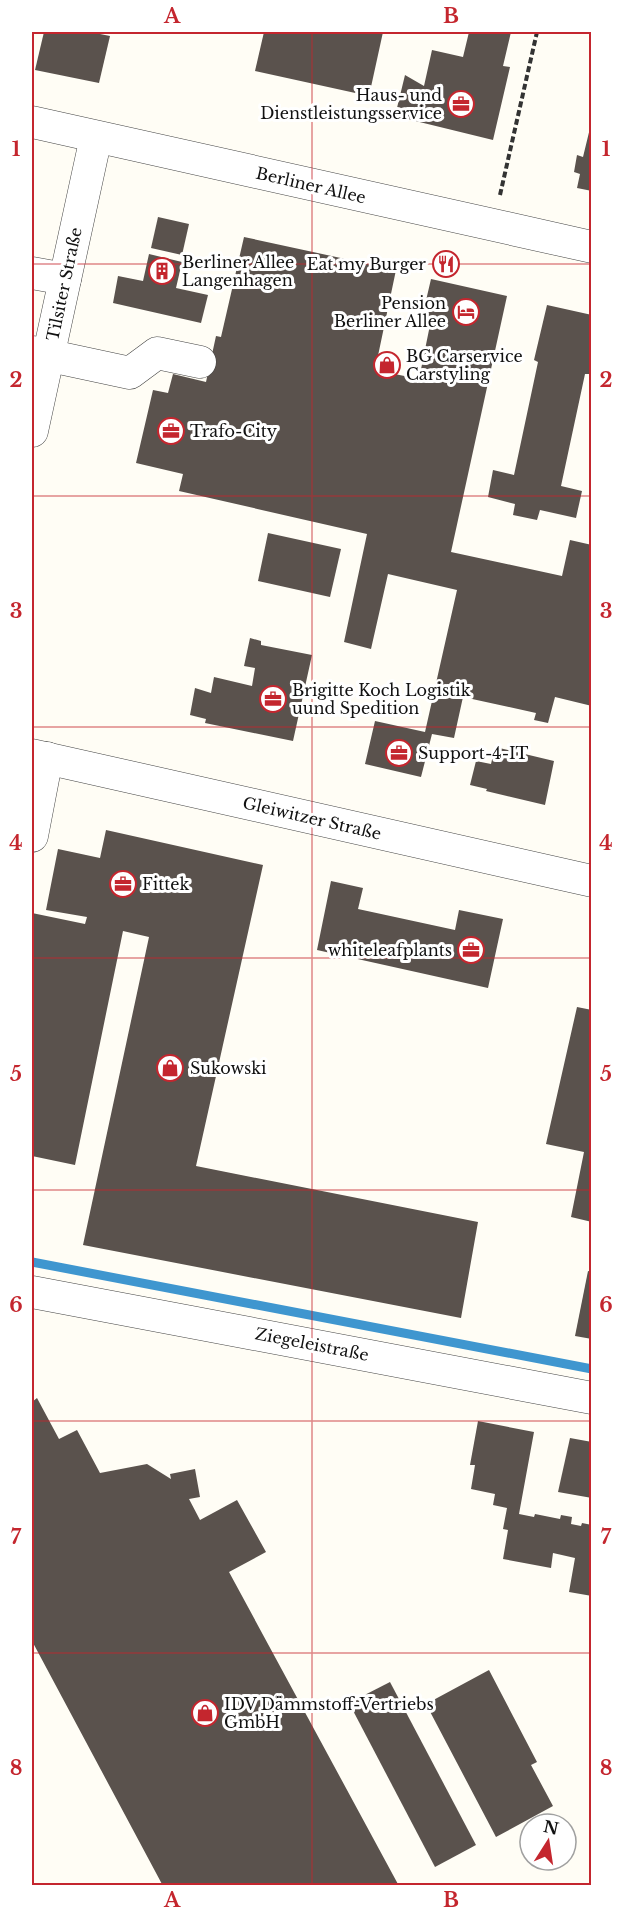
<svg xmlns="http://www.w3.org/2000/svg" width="623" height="1917" viewBox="0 0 623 1917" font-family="'Libre Baskerville',serif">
<rect width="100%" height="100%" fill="#fffdf5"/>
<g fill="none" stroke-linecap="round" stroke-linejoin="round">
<!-- stream -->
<polyline stroke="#3f96cf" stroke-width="9" points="32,1262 592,1369"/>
</g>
<!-- building -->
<g fill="#5a524d">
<polygon points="44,32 90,32 110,36 99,83 35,70"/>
<polygon points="264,32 383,32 369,96 255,71"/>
<polygon points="469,32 511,32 503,66 510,67 493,140 395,116 405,75 424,86 432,50 463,57"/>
<polygon points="591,124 592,124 592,191 577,188 580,174 574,172 577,155 583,157"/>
<polygon points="158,217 189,224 182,255 151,248"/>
<polygon points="244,237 396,270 375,370 419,379 430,325 421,322 431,279 507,296 451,552 562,576 570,540 592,545 592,706 555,697 548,723 534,720 536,713 463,697 454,738 432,734 421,777 365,764 375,721 425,732 457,590 388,574 371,649 344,642 367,534 179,491 183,474 136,463 153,390 168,393 173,374 206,382 216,336 221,337"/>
<polygon points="149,254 182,262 176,288 208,295 201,323 113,303 118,276 143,281"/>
<polygon points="547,305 592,315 592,367 590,374 585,374 561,486 582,491 576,518 540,510 537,520 513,515 515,504 488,497 493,470 514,475 538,362 534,360"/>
<polygon points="268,533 341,549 330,597 258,581"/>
<polygon points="250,638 261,641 261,645 312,655 293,741 205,723 206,719 190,715 195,688 211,693 214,677 252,686 255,668 244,666"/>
<polygon points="495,747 554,761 545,805 486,791 487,789 470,785 476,761 491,764"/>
<polygon points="106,830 263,865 196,1166 478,1222 461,1318 83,1245 149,937 123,931 75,1165 32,1156 32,913 85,924 87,917 46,910 58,849 100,858"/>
<polygon points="331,881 363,888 358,909 455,930 459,910 503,919 488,988 317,950"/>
<polygon points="577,1007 592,1010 592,1222 571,1217 584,1152 546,1144"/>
<polygon points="588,1271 592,1272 592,1339 575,1336"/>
<polygon points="37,1398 59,1439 77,1430 100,1473 147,1464 171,1479 170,1474 195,1469 200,1497 189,1499 200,1520 237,1500 266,1552 229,1572 399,1886 163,1886 32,1641 32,1402"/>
<polygon points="478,1421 534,1432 519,1514 534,1517 535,1514 560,1519 561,1515 572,1517 571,1524 581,1526 582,1523 592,1525 592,1596 569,1592 575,1558 553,1553 551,1568 503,1559 508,1530 503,1529 507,1508 493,1505 495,1494 471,1489 475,1465 470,1465"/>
<polygon points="570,1438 592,1442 592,1498 558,1492"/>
<polygon points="489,1670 537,1762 531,1765 553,1806 496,1837 426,1704"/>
<polygon points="390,1682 476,1845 435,1867 349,1703"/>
</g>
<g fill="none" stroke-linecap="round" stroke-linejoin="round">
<defs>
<g id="minor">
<polyline points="32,122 592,247"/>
<polyline points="32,273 65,279"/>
<polyline points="32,352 130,373 157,353 200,362"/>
<polyline points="32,431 96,137"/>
<polyline points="32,755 592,881"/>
<polyline points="32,836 47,758"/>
<polyline points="32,1292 592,1398"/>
</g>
</defs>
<!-- minor casing -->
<use href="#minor" stroke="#444" stroke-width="33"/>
<!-- path -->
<polyline stroke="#333" stroke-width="4" stroke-dasharray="6 3" stroke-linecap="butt" points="500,195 537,32"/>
<!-- minor -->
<use href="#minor" stroke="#fff" stroke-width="32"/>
</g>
<!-- grid -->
<path fill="none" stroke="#c4262e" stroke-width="1.5" stroke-opacity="0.55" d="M312,32V1886M32,264H592M32,496H592M32,727H592M32,958H592M32,1190H592M32,1421H592M32,1653H592"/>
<!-- icons -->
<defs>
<symbol id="office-ring" viewBox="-11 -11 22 22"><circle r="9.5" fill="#fff" stroke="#c4262e" stroke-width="1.5"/><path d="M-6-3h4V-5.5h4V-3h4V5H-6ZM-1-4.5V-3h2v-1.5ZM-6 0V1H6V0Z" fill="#c4262e"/></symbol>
<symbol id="restaurant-ring" viewBox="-11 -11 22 22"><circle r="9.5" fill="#fff" stroke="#c4262e" stroke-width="1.5"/><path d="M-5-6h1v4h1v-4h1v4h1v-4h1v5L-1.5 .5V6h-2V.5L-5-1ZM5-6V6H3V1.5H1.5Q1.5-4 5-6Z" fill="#c4262e"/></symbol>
<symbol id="building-ring" viewBox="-11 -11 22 22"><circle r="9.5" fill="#fff" stroke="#c4262e" stroke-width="1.5"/><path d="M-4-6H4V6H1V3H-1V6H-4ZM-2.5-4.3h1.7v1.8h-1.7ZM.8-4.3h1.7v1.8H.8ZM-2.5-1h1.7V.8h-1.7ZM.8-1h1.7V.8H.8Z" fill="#c4262e"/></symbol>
<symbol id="hotel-ring" viewBox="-11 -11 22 22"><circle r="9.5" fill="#fff" stroke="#c4262e" stroke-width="1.5"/><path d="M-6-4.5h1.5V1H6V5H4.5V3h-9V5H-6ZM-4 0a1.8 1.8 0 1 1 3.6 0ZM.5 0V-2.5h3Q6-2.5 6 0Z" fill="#c4262e"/></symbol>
<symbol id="shop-ring" viewBox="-11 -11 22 22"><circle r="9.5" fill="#fff" stroke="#c4262e" stroke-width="1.5"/><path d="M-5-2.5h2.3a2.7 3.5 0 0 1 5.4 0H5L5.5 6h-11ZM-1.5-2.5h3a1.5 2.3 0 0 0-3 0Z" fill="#c4262e"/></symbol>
</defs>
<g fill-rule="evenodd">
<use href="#office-ring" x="446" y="89" width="30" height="30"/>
<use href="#restaurant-ring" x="431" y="249" width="30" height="30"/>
<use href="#building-ring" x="147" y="256" width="30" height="30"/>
<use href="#hotel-ring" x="451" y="297" width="30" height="30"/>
<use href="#shop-ring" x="372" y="350" width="30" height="30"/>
<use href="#office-ring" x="156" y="416" width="30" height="30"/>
<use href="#office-ring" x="258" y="684" width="30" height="30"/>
<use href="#office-ring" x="384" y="738" width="30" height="30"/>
<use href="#office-ring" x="108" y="869" width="30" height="30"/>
<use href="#office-ring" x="456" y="935" width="30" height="30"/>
<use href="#shop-ring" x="155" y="1053" width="30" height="30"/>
<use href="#shop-ring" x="190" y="1698" width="30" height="30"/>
</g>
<g text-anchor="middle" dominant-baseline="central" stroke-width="6" stroke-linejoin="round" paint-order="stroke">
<!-- poi labels -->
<g font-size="16" fill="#111" stroke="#fff" text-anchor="start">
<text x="442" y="95" text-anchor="end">Haus- und<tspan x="442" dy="18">Dienstleistungsservice</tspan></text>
<text x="182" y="262">Berliner Allee<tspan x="182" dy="18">Langenhagen</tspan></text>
<text x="426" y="264" text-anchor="end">Eat my Burger</text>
<text x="446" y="303" text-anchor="end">Pension<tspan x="446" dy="18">Berliner Allee</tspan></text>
<text x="406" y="356">BG Carservice<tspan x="406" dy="18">Carstyling</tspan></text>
<text x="190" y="431">Trafo-City</text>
<text x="292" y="690">Brigitte Koch Logistik<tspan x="292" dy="18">uund Spedition</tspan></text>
<text x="418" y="753">Support-4-IT</text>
<text x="142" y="884">Fittek</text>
<text x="452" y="950" text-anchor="end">whiteleafplants</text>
<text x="190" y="1068">Sukowski</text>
<text x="224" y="1704">IDV Dämmstoff-Vertriebs<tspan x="224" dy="18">GmbH</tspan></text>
</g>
<!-- street labels -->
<g font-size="16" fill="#111" stroke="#fff">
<text transform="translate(311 185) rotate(13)">Berliner Allee</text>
<text transform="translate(64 284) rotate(-78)">Tilsiter Straße</text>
<text transform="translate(312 818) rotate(13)">Gleiwitzer Straße</text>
<text transform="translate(312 1344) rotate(11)">Ziegeleistraße</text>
</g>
</g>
<!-- border -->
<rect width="623" height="1917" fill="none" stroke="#ffffff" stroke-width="66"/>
<!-- north arrow -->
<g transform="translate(548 1842) rotate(12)"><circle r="28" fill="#ffffff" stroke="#a0a0a0" stroke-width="1.5"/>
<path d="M0-4.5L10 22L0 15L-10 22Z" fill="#c4262e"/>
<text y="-9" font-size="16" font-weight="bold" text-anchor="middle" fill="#111111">N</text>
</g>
<rect x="33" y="33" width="557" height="1851" fill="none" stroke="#c4262e" stroke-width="2"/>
<g font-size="20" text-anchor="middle" font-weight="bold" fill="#c4262e">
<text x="172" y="23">A</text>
<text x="451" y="23">B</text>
<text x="16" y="156">1</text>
<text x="606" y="156">1</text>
<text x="16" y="387">2</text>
<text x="606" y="387">2</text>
<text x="16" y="618">3</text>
<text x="606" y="618">3</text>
<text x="16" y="850">4</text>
<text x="606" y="850">4</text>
<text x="16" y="1081">5</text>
<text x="606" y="1081">5</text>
<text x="16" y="1312">6</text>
<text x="606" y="1312">6</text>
<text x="16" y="1544">7</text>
<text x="606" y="1544">7</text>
<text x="16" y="1775">8</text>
<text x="606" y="1775">8</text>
<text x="172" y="1907">A</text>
<text x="451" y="1907">B</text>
</g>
</svg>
